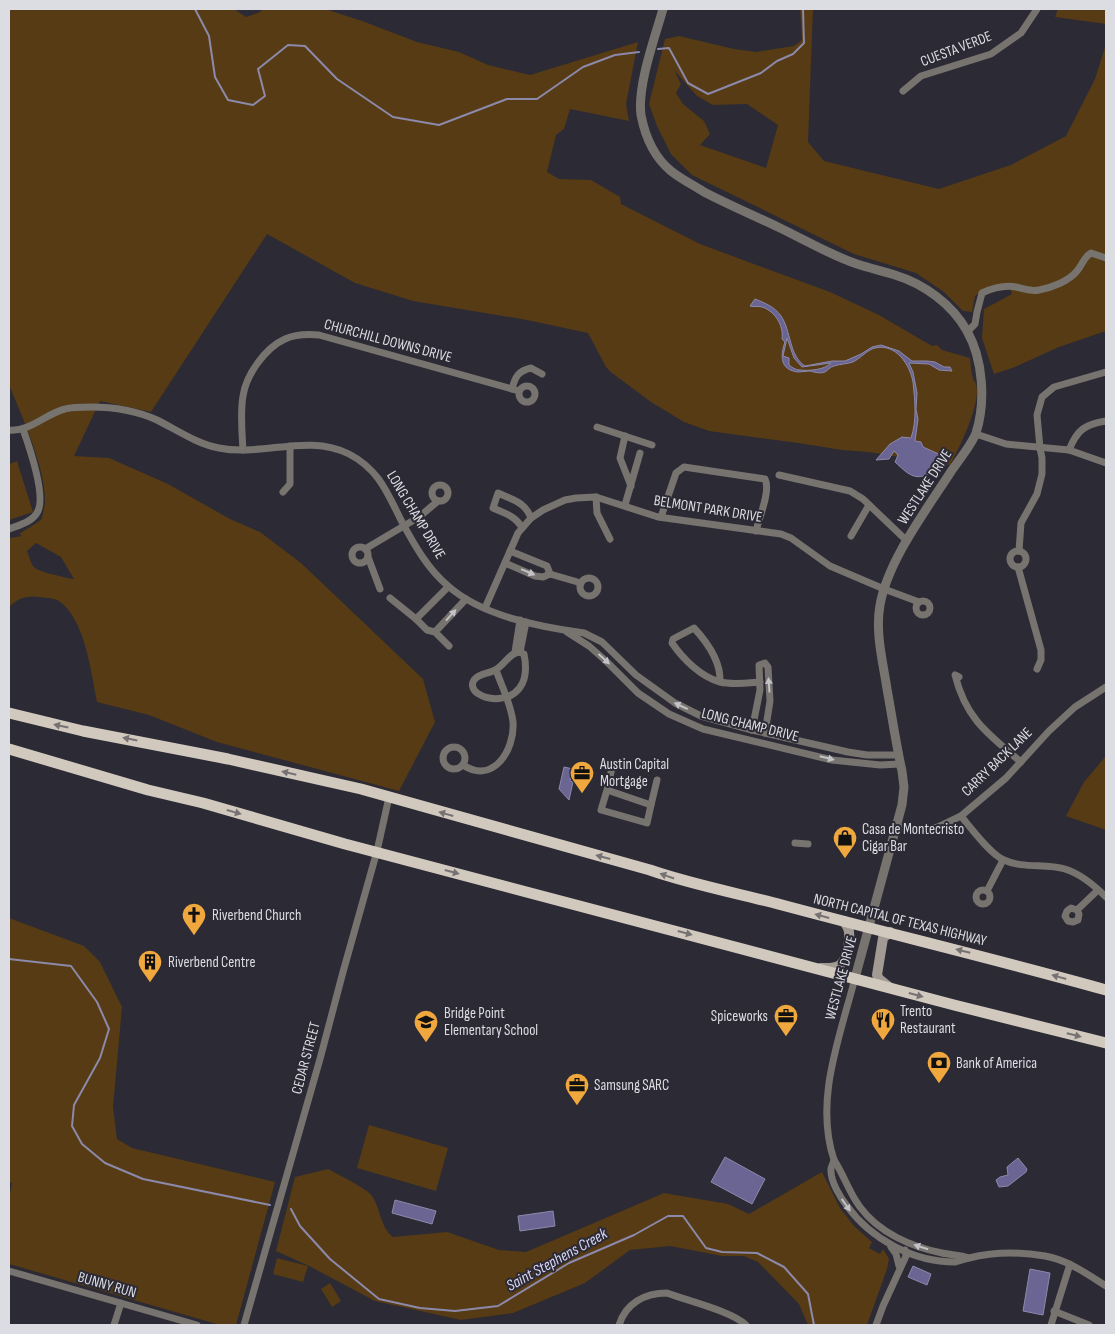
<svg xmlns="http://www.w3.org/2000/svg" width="1115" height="1334" viewBox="0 0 1115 1334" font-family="'Sofia Sans Condensed',sans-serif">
<rect width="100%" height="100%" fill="#2b2a35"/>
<!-- green -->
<g fill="#563b14" fill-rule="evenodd">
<path d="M9,9H234L246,17L260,12L262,9H325L365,22L417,42L459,52L488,65L530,75L638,42L626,104L629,121L570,109L564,129L556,135L547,172L559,179L591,180L620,197L621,204L700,244L830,292L879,315L932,346L937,345L942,350L970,358C971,365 971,374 974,381C975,382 976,383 976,384C982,402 959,449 950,465L869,452L842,450L798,443L709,431L684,422L651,402L612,373L606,367L588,333L527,320L413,301L355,283L267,234L151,412L100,401L74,456L109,458L168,484L230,519L260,532L301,563L423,679L435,722L399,791L217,742L149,715L97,702C91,672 85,619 59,601C54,598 46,598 40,597C27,595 18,598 9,607V538L22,536L19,534L41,520C43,514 45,507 45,500C45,467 22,416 9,385ZM36,543L61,557L74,579C67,578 38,572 34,567C31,564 29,556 27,551Z"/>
<path d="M800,9H813L808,142L824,161L939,189L1011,165L1066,136L1095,79L1106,44V331L1059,347L1015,367L994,374L982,338L984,309L1012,294L1009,285L984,289L975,296L972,312L963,311L944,292L916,273L854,254L692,175L671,154L657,126L649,104L665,39L679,36L734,49L756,52L794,46L802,40ZM674,70L697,96L713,105L747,104L778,125L766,168L700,145L710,134L704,121L683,104L676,93L681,84Z"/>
<polygon points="1058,9 1106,9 1106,24 1055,17"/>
<polygon points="17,461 33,512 9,520 9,464"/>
<polygon points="1106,756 1106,830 1066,816 1084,782"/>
<polygon points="9,918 84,946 100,962 122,1007 113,1107 117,1139 132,1148 275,1182 236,1325 220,1325 9,1264 9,1198 12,1183 9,1182"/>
<polygon points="369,1125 448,1148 436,1191 357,1168"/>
<path d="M328,1169C337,1174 368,1189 372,1196C381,1209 380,1227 393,1237L447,1232L499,1250L526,1252L664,1193L728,1204L749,1214L822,1172L840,1208L854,1226L872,1242L869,1248L880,1254L883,1249L889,1259L887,1269L867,1325H808L799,1304L758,1262L744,1256H722L670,1246L630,1250L585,1283L513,1313L461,1320L375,1301L309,1266L276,1251L295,1177Z"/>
<polygon points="277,1258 308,1266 303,1282 273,1274"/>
<polygon points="330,1283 341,1301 332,1307 321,1289"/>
</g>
<!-- water -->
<g fill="#6a6593" stroke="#8c89ab" fill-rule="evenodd">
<path d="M755,299C765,303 775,307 781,316C791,330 789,356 805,366L832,361H845L861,354L872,347L881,345L899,351L912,361H927L935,362L944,367H950L952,371L939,370L929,364L909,363L913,372L917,393L916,409L918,419L915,441L921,442L923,447L941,455L944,461L938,464L935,471C916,482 910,476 895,462L898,455L894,451L889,459L876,460L890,444L902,437L911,438C917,421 915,401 913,382C910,365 896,343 875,348C867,350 861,358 853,362C847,364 840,364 834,366C830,367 828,370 825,372C820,374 814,372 810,371C806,371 802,372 798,372C780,370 780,356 785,342L782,339C784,326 775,311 762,307C758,306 754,307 750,306ZM787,338L794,358L802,367L831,363C825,370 808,371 800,370C795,370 792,367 789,365V358L783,356Z"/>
<polygon points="564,767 573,769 570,781 573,782 569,800 559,789"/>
<polygon points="725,1157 765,1179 752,1204 711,1182"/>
<polygon points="1018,1158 1027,1169 1026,1172 1008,1186 999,1187 996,1180 1000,1177 1008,1175 1007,1167"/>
<polygon points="395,1200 436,1211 432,1224 392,1213"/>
<polygon points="553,1211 555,1226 520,1231 518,1216"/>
<polygon points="913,1266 931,1274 927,1285 908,1277"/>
<polygon points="1030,1269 1050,1273 1043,1315 1023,1311"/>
</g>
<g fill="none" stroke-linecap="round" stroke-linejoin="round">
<!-- stream -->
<g stroke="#8c89ab" stroke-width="2">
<polyline points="195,9 209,36 215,77 228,100 253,105 265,96 258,69 288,45 305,46 337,79 393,117 439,125 507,99 537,99 583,67 615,55 639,52"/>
<polyline points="658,49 669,48 688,83 708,94 761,73 777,61 793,54 804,43 803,9"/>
<polyline points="9,959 71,966 97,1002 109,1029 100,1058 74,1105 72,1126 82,1144 105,1163 143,1179 270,1205"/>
<polyline points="291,1209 300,1226 330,1259 379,1299 420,1308 455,1311 498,1306 569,1263 634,1235 668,1216 683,1216 706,1248 722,1252 757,1253 784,1267 808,1294 814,1325"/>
</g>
<!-- minor -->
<g stroke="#77736e" stroke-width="7">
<polyline points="903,91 921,76 991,54 1021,33 1037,9"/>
<path d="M967,332L975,324L977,312L982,293C993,288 1005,285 1016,287C1024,289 1031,292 1039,290C1051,288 1069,281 1077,271C1083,264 1083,258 1091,253L1106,258"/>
<circle cx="527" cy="394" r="8"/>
<path d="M512,389C515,377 518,371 531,368L542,374"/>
<polyline points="597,427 652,445"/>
<path d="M9,430C30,432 45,414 65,409C72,407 83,407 91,407C113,407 137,411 157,420C177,430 197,444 219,448C262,457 308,433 349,454C380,470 388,495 403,524C415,546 428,569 447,585C481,616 540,627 584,633L602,642L636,675L675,703L701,716L752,730L848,752L867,755H898"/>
<polyline points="976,434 1006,444 1069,450 1106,463"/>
<polyline points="625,436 620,458 631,486"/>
<path d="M243,450C242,432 240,413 243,396C246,375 265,348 285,339C296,334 307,334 319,335L519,391"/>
<path d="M1069,450C1077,430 1085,424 1106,421"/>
<polyline points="779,475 850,491 863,499 907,541"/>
<circle cx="440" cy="493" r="8"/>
<polyline points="283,492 290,484 290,446"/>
<polyline points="596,497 597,513 610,539"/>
<polyline points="625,505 640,453"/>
<path d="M661,517L676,473L684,467L765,479C771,490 759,518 756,531"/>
<path d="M522,528C516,516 504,513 493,508L498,493C513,500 525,502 531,518"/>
<path d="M9,529C19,525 33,522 38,511C46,494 29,446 23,429"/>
<polyline points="851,536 869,505"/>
<circle cx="360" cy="555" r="8"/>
<polyline points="365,549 419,517 438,501"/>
<circle cx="1018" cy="559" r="8"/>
<polyline points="510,551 547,566 550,574"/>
<polyline points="1019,551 1021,523 1037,494 1042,474 1042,458 1040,448 1037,415 1042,397 1054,387 1106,372"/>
<polyline points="368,557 380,589"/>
<polyline points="505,563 535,576 543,577 550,574 581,583"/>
<polyline points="1018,567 1041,650 1041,660 1037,669"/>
<circle cx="589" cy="587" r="9"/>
<polyline points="390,598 416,619 427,630 435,632 449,646"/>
<circle cx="923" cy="608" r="7"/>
<polyline points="485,608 518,533 531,518 543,510 565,500 576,498 596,497 658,517 781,534 791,538 830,566 884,589 919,602"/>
<polyline points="416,619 448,587"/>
<polyline points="435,632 466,599"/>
<polyline points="567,632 589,646 606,661 638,693 669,714 703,729 832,760 880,765 900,764"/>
<polyline points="515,652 520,620"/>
<path d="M519,652L524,654C537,717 461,701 474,680C479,673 489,674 495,670C504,666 509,653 519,652Z"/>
<polyline points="520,652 526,622"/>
<path d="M959,677L955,675C966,719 988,734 1021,762"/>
<path d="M720,682C721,662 707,642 694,628L673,639L672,643C683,659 701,677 720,682C733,685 747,683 760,682"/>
<polyline points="752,730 760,690 759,665 765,663 768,667 770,701 765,733"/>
<circle cx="454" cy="758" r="11"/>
<path d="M463,765C493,785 515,750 513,722C511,704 502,687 496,670"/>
<polyline points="607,790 601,810 647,823 651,805 607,790 612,768"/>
<polyline points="651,805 657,780"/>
<path d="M961,816C971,828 990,854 1004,860C1023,869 1046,863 1065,869C1081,874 1095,886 1106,897"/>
<polyline points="896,827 923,830 938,827 961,816 1006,778 1049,731 1075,707 1106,687"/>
<polyline points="795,843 808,844"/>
<circle cx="983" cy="897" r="7"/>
<polyline points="987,891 1003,860"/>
<polyline points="1077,910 1079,914 1078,920 1073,922 1068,921 1065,916 1067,911 1071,908 1077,910 1098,890"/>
<path d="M855,978C840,1037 814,1100 834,1160C844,1175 849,1193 860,1207C879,1233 912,1247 942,1253C951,1255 960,1255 969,1258"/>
<path d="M834,1160C833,1164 830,1168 831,1171C831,1182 840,1197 847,1206C871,1239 913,1262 955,1262C960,1261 964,1259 969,1258C993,1252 1021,1252 1045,1256C1068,1260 1087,1274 1106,1286"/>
<polyline points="891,1247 896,1254 899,1266"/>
<polyline points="9,1271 197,1325"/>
<polyline points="1054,1311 1089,1325"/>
<polyline points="114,1325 121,1303"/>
<polyline points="244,1325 320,1059 343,972 377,851 389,797"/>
<path d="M619,1325C626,1303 645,1293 667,1293C688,1301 731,1311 746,1325"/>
<polyline points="876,1325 883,1306 906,1256 905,1250"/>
<polyline points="1051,1325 1070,1264"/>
</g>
<!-- tertiary -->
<path stroke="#77736e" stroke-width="9" d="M663,9C655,37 637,86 641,115C645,136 654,157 671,171C681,179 693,185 704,192C729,205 755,216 780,228C805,240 830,255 857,264C869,268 882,271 895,275C924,284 952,304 967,331C983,359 986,402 976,433C972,444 959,460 952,470C927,509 888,560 880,605C875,633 883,662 887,689C892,716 896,744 902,771L904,787L902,805L855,978"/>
<!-- secondary -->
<g stroke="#a29b94" stroke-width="10">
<path d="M821,968C827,968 836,969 841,964C847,959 850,940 849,932C849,928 846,925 844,921"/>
<polyline points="889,987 879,979 877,975 883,938 890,932"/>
</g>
<!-- trunk -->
<g stroke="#d2c9be" stroke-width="11">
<path d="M9,713L83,731L228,759L361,789L650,870C693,885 738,893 782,905C890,934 999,960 1106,990"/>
<polyline points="9,749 148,790 203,803 345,844 954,1005 1106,1043"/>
</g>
</g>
<!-- one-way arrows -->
<defs><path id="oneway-solid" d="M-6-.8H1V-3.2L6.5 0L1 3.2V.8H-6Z" transform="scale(1.25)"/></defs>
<g fill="#c3c2c6">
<use href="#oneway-solid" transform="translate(528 572) rotate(23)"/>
<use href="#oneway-solid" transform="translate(451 615) rotate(-48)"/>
<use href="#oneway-solid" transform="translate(604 659) rotate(42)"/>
<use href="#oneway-solid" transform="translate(769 685) rotate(-94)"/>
<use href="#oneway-solid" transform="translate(681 706) rotate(-155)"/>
<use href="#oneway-solid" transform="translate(827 758) rotate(14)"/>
<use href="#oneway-solid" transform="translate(846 1205) rotate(55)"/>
<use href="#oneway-solid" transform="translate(921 1247) rotate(-162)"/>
</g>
<g fill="#767273">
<use href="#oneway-solid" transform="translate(61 726) rotate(-168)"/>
<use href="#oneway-solid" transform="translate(130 739) rotate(-169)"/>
<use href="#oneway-solid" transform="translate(289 773) rotate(-167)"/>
<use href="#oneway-solid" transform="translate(234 812) rotate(16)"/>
<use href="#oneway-solid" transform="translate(446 814) rotate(-164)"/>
<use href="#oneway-solid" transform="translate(603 857) rotate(-165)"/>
<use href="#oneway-solid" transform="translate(452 872) rotate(15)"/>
<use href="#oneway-solid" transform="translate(667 876) rotate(-161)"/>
<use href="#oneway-solid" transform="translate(822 916) rotate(-165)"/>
<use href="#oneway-solid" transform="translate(685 933) rotate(15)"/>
<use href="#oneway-solid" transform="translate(963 951) rotate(-166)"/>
<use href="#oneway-solid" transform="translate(1059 977) rotate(-164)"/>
<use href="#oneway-solid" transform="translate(916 995) rotate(15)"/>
<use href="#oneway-solid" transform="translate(1074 1035) rotate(14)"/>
</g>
<!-- icons -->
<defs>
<symbol id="office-pin" viewBox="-11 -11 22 30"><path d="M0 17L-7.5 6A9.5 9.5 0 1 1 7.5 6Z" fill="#efa73e" stroke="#2b2a35"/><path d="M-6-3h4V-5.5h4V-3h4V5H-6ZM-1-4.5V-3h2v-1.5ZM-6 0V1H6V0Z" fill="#111"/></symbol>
<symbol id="shop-pin" viewBox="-11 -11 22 30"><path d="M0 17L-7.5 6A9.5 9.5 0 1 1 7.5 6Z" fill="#efa73e" stroke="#2b2a35"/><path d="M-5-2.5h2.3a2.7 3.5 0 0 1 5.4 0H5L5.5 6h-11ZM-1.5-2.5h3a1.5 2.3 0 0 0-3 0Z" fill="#111"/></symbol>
<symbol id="church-pin" viewBox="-11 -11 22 30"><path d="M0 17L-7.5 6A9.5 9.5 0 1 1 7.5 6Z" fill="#efa73e" stroke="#2b2a35"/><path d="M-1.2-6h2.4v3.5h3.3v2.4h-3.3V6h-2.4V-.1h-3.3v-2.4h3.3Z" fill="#111"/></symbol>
<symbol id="building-pin" viewBox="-11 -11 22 30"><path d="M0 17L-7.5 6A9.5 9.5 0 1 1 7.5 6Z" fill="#efa73e" stroke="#2b2a35"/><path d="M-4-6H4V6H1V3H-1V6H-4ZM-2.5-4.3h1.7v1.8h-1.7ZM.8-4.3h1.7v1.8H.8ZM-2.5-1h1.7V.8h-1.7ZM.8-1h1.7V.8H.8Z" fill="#111"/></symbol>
<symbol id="restaurant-pin" viewBox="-11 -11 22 30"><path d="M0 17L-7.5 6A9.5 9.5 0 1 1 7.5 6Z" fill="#efa73e" stroke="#2b2a35"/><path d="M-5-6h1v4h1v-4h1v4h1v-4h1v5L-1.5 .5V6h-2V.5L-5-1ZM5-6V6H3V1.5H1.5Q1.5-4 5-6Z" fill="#111"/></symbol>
<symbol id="school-pin" viewBox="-11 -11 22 30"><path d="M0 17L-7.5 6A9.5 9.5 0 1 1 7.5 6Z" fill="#efa73e" stroke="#2b2a35"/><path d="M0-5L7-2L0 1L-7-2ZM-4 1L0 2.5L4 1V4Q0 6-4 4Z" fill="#111"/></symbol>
<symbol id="bank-pin" viewBox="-11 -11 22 30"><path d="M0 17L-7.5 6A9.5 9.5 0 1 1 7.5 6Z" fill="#efa73e" stroke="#2b2a35"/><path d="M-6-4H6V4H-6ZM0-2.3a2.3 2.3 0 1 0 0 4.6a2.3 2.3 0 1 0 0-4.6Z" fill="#111"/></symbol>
</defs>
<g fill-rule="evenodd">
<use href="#office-pin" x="568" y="759" width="28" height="38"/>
<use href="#shop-pin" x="831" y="824" width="28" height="38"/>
<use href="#church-pin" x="180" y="901" width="28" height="38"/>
<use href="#building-pin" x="136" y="948" width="28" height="38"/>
<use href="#office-pin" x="772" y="1002" width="28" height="38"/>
<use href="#restaurant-pin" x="869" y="1006" width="28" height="38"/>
<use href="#school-pin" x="412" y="1008" width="28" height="38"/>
<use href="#bank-pin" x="925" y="1049" width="28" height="38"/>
<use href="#office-pin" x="563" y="1071" width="28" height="38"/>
</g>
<g text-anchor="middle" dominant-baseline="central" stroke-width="4" stroke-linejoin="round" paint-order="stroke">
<!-- street labels -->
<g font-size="15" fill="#dcdce3" stroke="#2b2a35">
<text transform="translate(956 49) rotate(-21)">CUESTA VERDE</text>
<text transform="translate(388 341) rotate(15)">CHURCHILL DOWNS DRIVE</text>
<text transform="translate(925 487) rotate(-57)">WESTLAKE DRIVE</text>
<text transform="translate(708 509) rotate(9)">BELMONT PARK DRIVE</text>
<text transform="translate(416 515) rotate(59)">LONG CHAMP DRIVE</text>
<text transform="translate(750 725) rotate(14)">LONG CHAMP DRIVE</text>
<text transform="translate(997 762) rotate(-44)">CARRY BACK LANE</text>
<text transform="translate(900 920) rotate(14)">NORTH CAPITAL OF TEXAS HIGHWAY</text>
<text transform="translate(841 978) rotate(-75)">WESTLAKE DRIVE</text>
<text transform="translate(306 1058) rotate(-75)">CEDAR STREET</text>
<text transform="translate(107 1285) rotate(16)">BUNNY RUN</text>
</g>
<!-- poi labels -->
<g font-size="15" fill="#dcdce3" stroke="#2b2a35" text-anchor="start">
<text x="600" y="764">Austin Capital<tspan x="600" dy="17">Mortgage</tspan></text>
<text x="862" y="829">Casa de Montecristo<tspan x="862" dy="17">Cigar Bar</tspan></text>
<text x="212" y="915">Riverbend Church</text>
<text x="168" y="962">Riverbend Centre</text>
<text x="900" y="1011">Trento<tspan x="900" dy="17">Restaurant</tspan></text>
<text x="444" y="1013">Bridge Point<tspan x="444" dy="17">Elementary School</tspan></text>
<text x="768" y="1016" text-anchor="end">Spiceworks</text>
<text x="956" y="1063">Bank of America</text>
<text x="594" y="1085">Samsung SARC</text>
</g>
<!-- water labels -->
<g font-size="16" font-style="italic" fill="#d9d7f5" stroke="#2b2a35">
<text transform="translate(557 1260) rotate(-29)">Saint Stephens Creek</text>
</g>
</g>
<!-- border -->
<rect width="1115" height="1334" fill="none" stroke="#dcdce3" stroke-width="20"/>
</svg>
